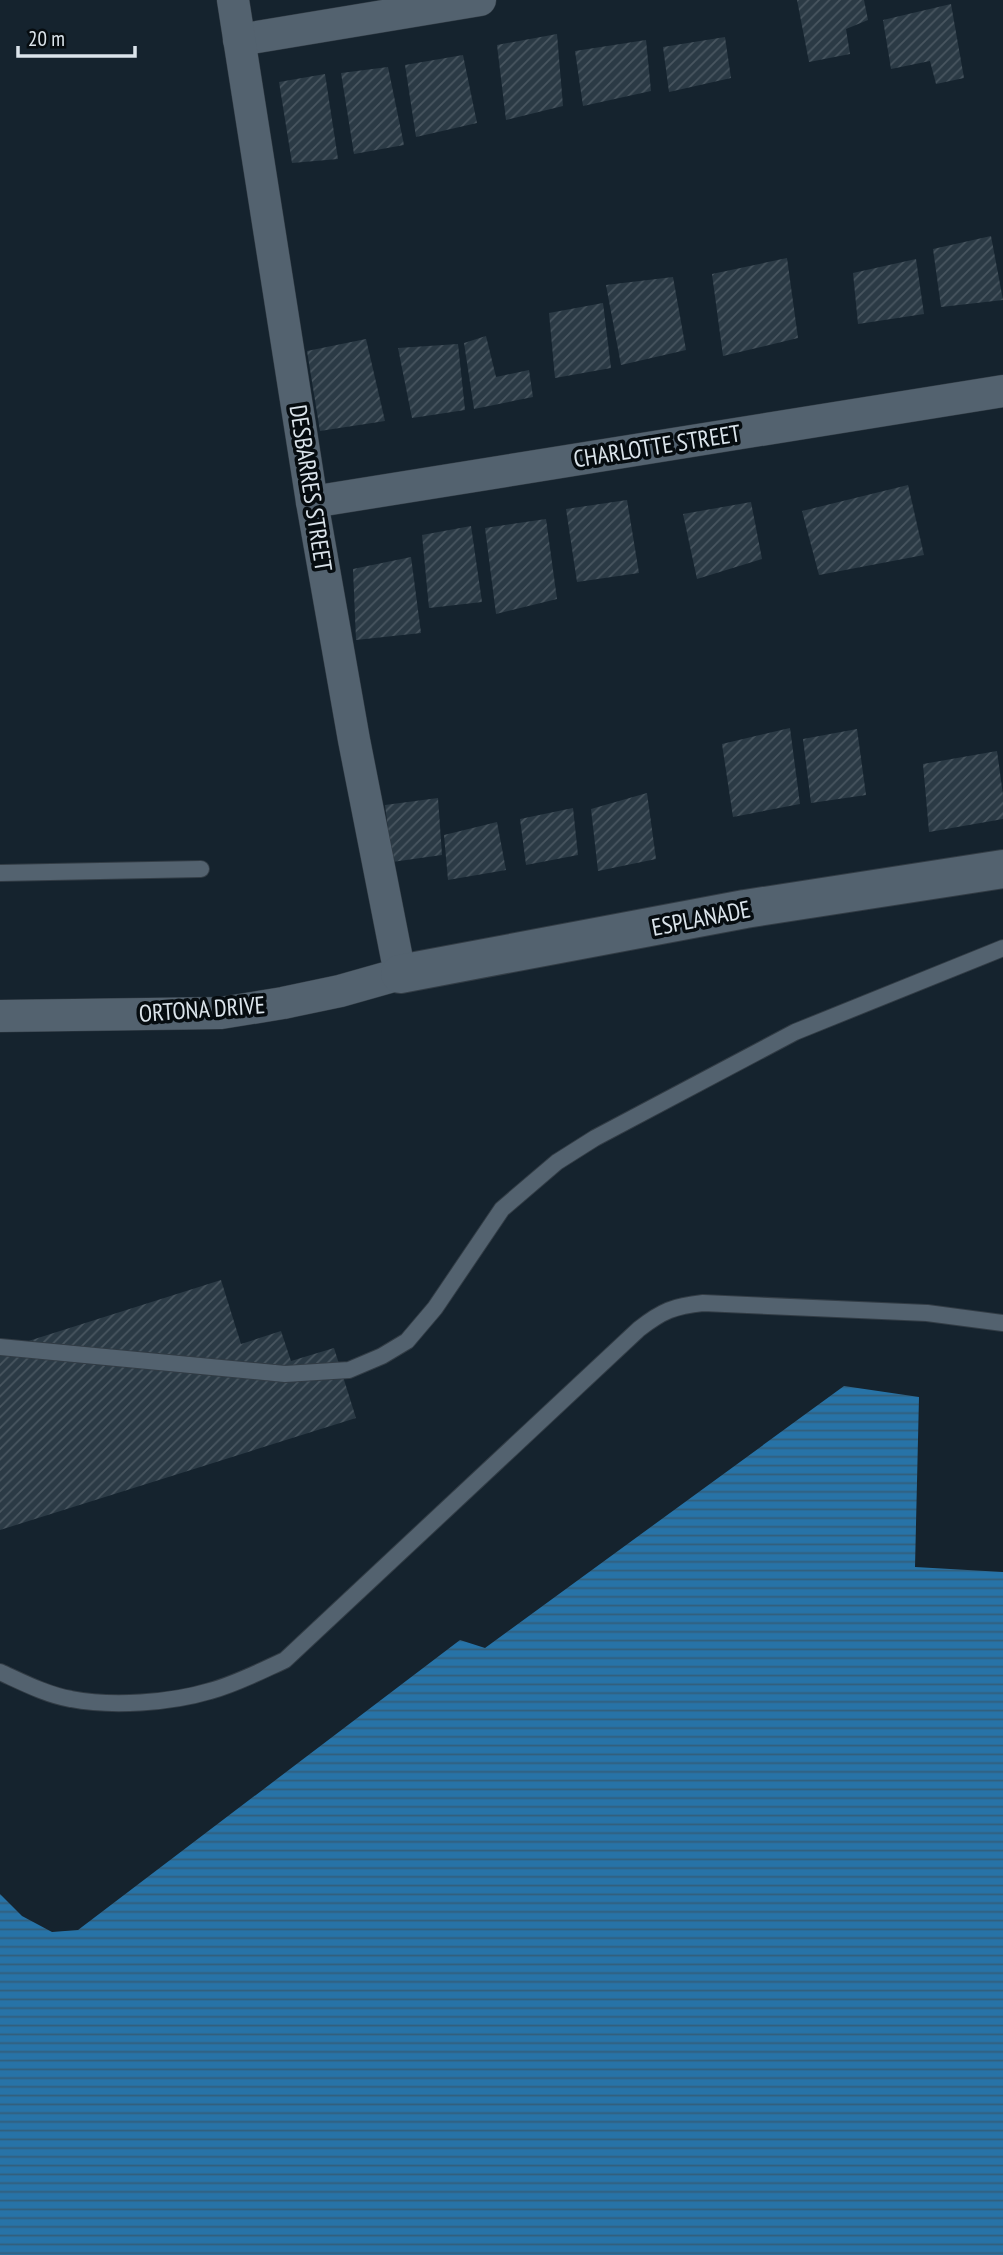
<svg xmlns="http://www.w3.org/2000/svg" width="1003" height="2255" viewBox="0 0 1003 2255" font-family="'PT Sans Narrow',sans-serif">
<defs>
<pattern id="water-rules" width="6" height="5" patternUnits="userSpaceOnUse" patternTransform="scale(1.75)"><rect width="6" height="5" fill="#2773a7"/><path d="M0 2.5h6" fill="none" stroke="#335e7b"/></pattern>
<pattern id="building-hatch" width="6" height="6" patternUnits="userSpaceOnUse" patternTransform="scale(1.75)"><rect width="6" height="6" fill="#2b3a45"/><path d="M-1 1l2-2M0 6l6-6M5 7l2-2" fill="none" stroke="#495660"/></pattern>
</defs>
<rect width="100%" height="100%" fill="#15232e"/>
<!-- water -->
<polygon fill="url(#water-rules)" points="844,1386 919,1397 915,1567 1003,1572 1003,2255 0,2255 0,1894 22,1916 52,1932 78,1930 460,1640 485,1648"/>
<!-- building -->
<g fill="url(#building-hatch)">
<polygon points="797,0 864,0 868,20 846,29 850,54 809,62"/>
<polygon points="951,4 964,78 936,84 930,61 891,69 883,20"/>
<polygon points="557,34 563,106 506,120 497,45"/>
<polygon points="725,37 731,78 669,92 663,47"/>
<polygon points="646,40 651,91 583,106 575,51"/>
<polygon points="463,55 477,123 416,137 405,65"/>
<polygon points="388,67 404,145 354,154 341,73"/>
<polygon points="325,74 338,159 292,163 279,82"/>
<polygon points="991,236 1003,300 941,307 933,249"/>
<polygon points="787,258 798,338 723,356 712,274"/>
<polygon points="916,259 924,314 858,324 853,273"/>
<polygon points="673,277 686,350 621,365 606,285"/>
<polygon points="603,303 611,368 555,378 549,313"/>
<polygon points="486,336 496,377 529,370 533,397 474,409 464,343"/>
<polygon points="366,339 385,421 320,431 307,351"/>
<polygon points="458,344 465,410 412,418 398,348"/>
<polygon points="908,485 924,555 819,575 802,511"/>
<polygon points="627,500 639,573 577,582 566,509"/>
<polygon points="751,502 762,559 697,579 683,514"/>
<polygon points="546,519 557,599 496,614 485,528"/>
<polygon points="471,526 482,602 429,608 422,535"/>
<polygon points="411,557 421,633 356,640 353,569"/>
<polygon points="790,728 800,804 733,817 722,744"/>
<polygon points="857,729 866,795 811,803 803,739"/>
<polygon points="997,751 1003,795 1003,819 929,832 923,764"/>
<polygon points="647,793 656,859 598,871 591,809"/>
<polygon points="438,798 442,855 392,862 385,805"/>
<polygon points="573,808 578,855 526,865 520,819"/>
<polygon points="497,822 506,870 448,880 444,835"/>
<polygon points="221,1280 241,1344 281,1331 291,1361 334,1348 356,1418 0,1530 0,1350"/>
</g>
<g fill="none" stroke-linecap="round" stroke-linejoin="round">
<defs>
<g id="service">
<polyline points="0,873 201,869"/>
<polyline points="0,1347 285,1374 349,1370 382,1356 407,1341 435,1308 502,1209 557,1162 595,1138 795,1032 1003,948"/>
<path d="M0,1672C22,1682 47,1695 71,1699C112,1707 170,1703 210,1691C236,1684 261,1671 285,1660L639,1329C662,1311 674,1306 703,1303L927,1313L1003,1323"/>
</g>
<g id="minor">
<polyline points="239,40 480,0"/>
<polyline points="312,502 1003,391"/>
<polyline points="0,1016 221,1013 283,1003 340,991 400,974 354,740 312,502 233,0"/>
</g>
<polyline id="tertiary" points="400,974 745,909 1003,869"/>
</defs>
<!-- service casing -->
<use href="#service" stroke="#323c45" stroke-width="18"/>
<!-- minor casing -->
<use href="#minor" stroke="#323c45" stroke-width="33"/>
<!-- tertiary casing -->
<use href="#tertiary" stroke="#323c45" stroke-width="40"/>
<!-- service -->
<use href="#service" stroke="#53626f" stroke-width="16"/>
<!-- minor -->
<use href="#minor" stroke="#53626f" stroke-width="32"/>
<!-- tertiary -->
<use href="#tertiary" stroke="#53626f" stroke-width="38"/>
</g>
<g text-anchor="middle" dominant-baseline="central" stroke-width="7" stroke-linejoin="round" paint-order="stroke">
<!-- street labels -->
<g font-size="24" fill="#dbe4eb" stroke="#060c10">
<text transform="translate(657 446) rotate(-9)">CHARLOTTE STREET</text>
<text transform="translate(311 488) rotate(81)">DESBARRES STREET</text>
<text transform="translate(701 918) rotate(-11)">ESPLANADE</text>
<text transform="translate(202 1009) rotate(-4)">ORTONA DRIVE</text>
</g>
</g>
<!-- scale -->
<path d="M18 46v10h117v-10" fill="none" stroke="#dbe4eb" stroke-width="3.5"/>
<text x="28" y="46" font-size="21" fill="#dbe4eb" stroke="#060c10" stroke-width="5" paint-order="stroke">20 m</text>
</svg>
